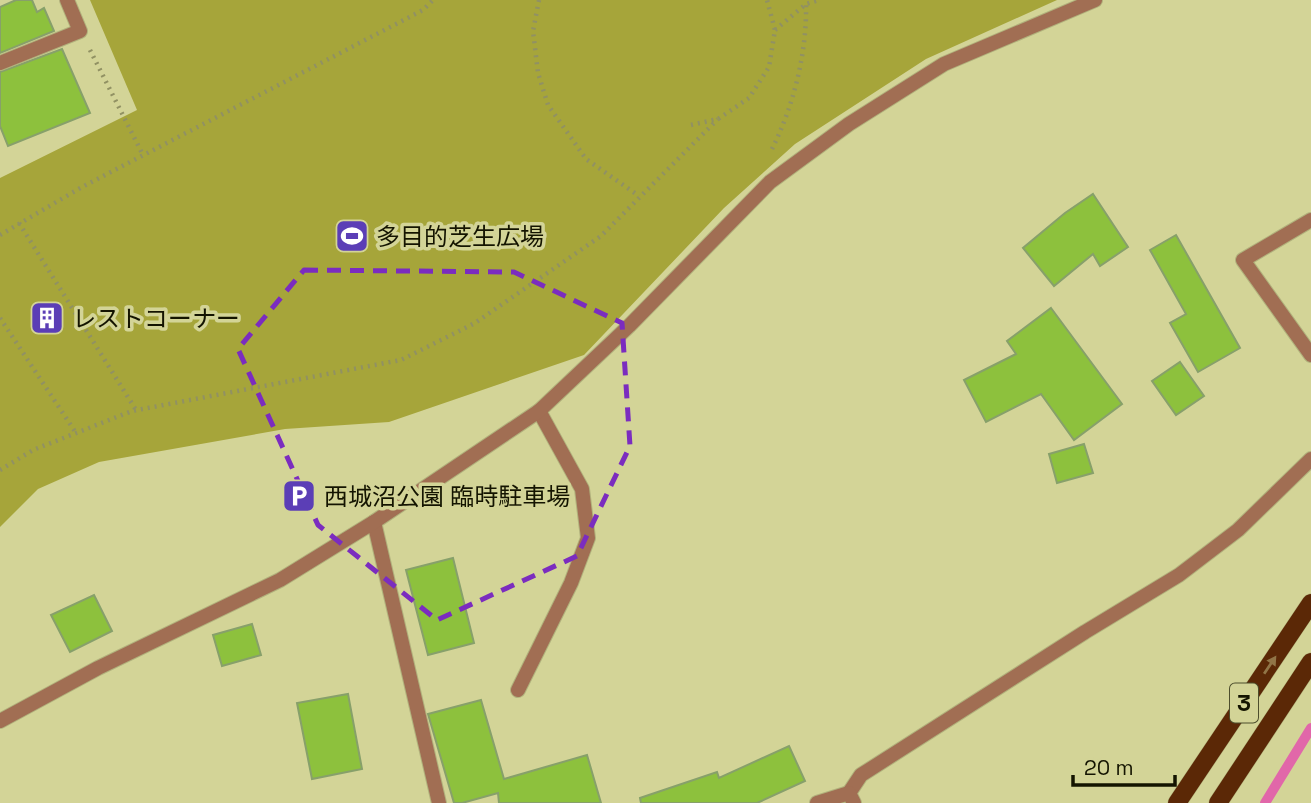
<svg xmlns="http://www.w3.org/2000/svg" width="1311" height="803" viewBox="0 0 1311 803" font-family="'Space Grotesk','Noto Sans JP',sans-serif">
<rect width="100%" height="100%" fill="#d3d497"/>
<!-- green -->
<polygon fill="#a6a53a" points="90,0 1057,0 926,59 795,144 724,208 584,355 389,422 285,429 99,462 38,489 0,527 0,178 137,110"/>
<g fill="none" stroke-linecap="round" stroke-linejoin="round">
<!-- stream -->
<polyline stroke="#e167a9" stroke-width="10" points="1265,803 1311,728"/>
</g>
<!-- building -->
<g fill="#8dc13d" stroke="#87a06a" stroke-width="2">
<polygon points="16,0 32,0 37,12 44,8 54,31 0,53 0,7"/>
<polygon points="62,49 90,113 8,146 0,126 0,72"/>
<polygon points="1093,194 1128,247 1100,266 1093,254 1054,286 1023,248 1065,213"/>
<polygon points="1176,235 1240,348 1198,372 1170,323 1186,314 1150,250"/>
<polygon points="1051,308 1122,404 1074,440 1041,394 986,422 964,380 1016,354 1007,341"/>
<polygon points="1180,362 1204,396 1176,415 1152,381"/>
<polygon points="1084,444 1093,473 1057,483 1049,454"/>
<polygon points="453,558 474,643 428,655 406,570"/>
<polygon points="94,595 112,631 70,652 51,615"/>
<polygon points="252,624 261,655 222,666 213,635"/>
<polygon points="348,694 362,769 312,779 297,703"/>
<polygon points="481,700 504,779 587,755 601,803 499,803 498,793 462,803 454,803 428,714"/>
<polygon points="789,746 805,781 757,803 641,803 640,798 717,772 719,778"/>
</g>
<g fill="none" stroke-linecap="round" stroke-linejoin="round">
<defs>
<g id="minor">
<polyline points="0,63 80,31 67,0"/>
<polyline points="1311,220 1243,260 1311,355"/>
<polyline points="374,522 439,803"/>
<polyline points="518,690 571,583 588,538 582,489 539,411"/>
<polyline points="0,721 98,668 280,580 374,522 539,411 629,326 770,182 849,124 944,64 1095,0"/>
<polyline points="849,793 861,775 1085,632 1179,575 1238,530 1311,459"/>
<polyline points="817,803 849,793 854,803"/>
</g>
<g id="primary">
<polyline points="1177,803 1311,603"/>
<polyline points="1218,803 1311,662"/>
</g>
</defs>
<!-- minor casing -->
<use href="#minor" stroke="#b1b17c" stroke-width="16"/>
<!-- primary casing -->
<use href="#primary" stroke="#b1b17c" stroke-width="19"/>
<!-- path -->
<g stroke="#919163" stroke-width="4.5" stroke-dasharray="2 5" stroke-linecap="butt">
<polyline points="539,0 533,31 538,73 548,105 586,159 639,196"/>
<polyline points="775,30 806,4 819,0"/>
<polyline points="90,50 143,155"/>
<polyline points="691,125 718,119 749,98 769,67 775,30 767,0"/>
<path d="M772,149C794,105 807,52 806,4"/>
<polyline points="19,223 136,410"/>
<polyline points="0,235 82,187 423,10 433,0"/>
<polyline points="0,318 76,433"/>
<polyline points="0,470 33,450 132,411 401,360 475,323 601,236 718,119"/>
</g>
<!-- minor -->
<use href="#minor" stroke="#a16e53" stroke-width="14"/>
<!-- primary -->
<use href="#primary" stroke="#5b2806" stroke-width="18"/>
</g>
<!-- one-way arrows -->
<defs><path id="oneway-solid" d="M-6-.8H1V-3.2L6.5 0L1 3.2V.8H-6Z" transform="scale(1.75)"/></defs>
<use fill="#917547" href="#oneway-solid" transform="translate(1270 665) rotate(-56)"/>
<!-- marked area -->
<path fill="none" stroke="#7b2cbf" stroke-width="5" stroke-dasharray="14 9" stroke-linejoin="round" d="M304,270L514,272L622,323L630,446L577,556L437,620L318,525L238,349Z"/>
<!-- icons -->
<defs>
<symbol id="stadium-square" viewBox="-11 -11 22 22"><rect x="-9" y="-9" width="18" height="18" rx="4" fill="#5b3eb6" stroke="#d3d497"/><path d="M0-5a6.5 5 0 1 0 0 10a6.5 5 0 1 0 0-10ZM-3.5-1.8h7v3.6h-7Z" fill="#fff"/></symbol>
<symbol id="building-square" viewBox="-11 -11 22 22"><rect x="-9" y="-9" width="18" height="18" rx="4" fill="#5b3eb6" stroke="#d3d497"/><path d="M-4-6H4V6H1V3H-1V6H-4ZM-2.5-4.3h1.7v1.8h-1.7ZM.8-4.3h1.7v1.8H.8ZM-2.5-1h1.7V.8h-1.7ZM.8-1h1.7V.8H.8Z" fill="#fff"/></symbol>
<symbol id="parking-square" viewBox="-11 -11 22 22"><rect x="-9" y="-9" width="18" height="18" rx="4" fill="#5b3eb6" stroke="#d3d497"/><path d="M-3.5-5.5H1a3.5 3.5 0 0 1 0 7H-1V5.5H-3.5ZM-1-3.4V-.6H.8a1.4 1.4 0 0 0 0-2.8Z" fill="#fff"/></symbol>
</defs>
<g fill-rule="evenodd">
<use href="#stadium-square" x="333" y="217" width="38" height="38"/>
<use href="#building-square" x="28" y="299" width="38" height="38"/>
<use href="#parking-square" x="280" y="477" width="38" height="38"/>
</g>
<g text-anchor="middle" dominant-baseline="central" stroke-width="7" stroke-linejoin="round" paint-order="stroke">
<!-- shield labels -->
<rect fill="#d3d497" stroke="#4d4e2d" stroke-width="2" x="1230" y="683.5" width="28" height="39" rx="5"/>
<g font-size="23" font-weight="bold" fill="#141400">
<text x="1244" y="703">3</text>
</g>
<!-- poi labels -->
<g font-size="24" fill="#141400" stroke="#d3d497" text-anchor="start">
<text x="376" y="236">多目的芝生広場</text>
<text x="72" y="318">レストコーナー</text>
<text x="324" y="496">西城沼公園 臨時駐車場</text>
</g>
</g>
<!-- scale -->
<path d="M1073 775v10h102v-10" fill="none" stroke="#141400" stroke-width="3.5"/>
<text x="1084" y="775" font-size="21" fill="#141400" stroke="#d3d497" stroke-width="5" paint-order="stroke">20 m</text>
</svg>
